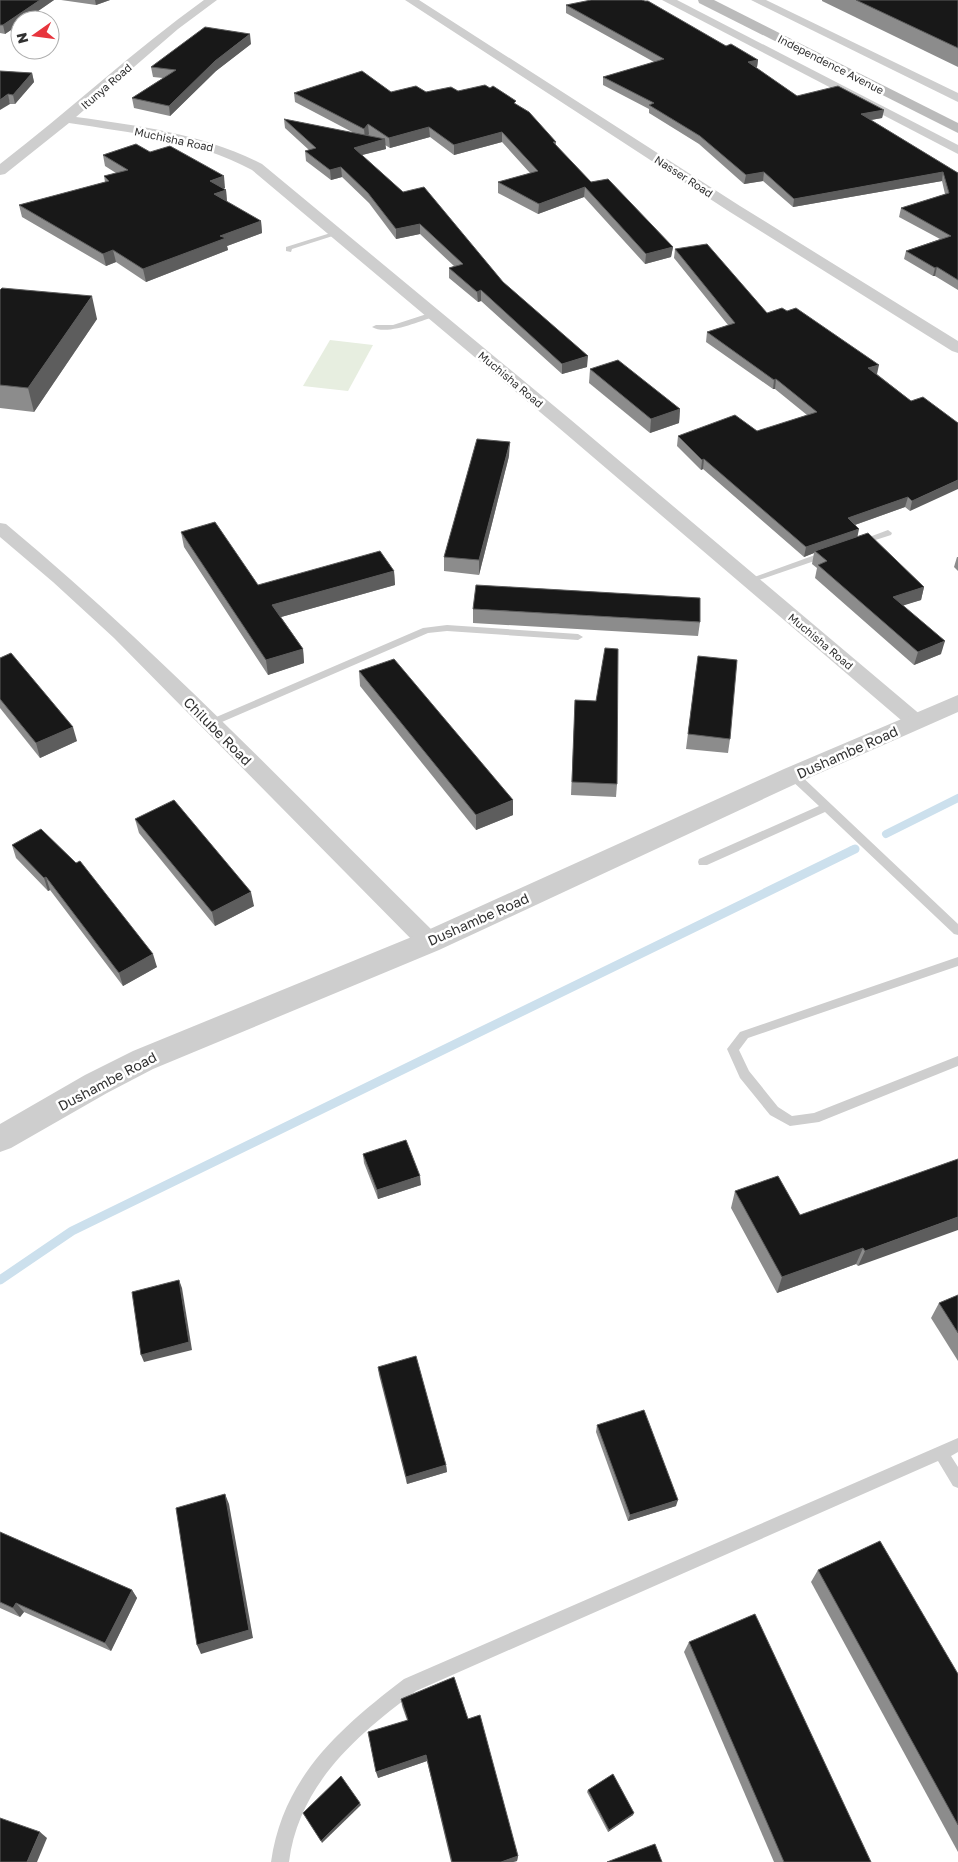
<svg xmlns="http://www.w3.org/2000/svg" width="958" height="1862" viewBox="0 0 958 1862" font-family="'Golos Text',sans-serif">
<rect width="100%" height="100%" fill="#fff"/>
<!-- green -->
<polygon fill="#e7eee0" points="330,340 373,345 348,391 303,386"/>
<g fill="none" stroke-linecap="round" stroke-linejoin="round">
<!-- stream-far1 -->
<g stroke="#cce0ed" stroke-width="8">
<polyline points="886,834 958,798"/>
<polyline points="852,850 855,849"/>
</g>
<!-- stream -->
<polyline stroke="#cce0ed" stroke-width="9" points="0,1280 72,1231 855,849"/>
<!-- service -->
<g fill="#cecece" fill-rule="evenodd">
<polygon points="337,231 340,233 339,234 292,249 291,252 286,251 286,247"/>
<path d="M433,312H436V316C420,321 387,336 372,327L376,325H393Z"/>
<polygon points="888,530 892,533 891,535 860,545 856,542"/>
<polygon points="826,551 829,552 829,556 753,582 750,583 746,580"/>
<polygon points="447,625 578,634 583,637 578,640 447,631 428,633 215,725 207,725 206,723 207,721 423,628"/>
<polygon points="793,771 797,772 958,924 958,935 954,934 825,812 707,865 699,865 698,862 699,859 819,806 789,778 788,775"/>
<polygon points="958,957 958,966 748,1038 739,1050 749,1071 778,1107 792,1116 814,1113 958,1056 958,1066 819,1122 790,1126 770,1115 740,1078 727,1049 740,1032"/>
<path d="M958,1438V1452L951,1456L958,1467V1488L953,1486L938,1461L416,1691C357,1735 299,1784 289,1862H271C283,1777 340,1728 404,1679Z"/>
</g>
<!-- minor -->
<g fill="#cecece" fill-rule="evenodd">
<path d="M204,0H217L178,29L76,117C141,126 203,134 262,164L571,420L922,716L925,721L922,726L915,728L908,726L559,428L252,170C194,139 132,133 69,123L5,174L0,175V164C69,111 133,51 204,0Z"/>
<polygon points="405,0 419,0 740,206 958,341 958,353 952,351 730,212"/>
<polygon points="662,0 677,0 958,145 958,154"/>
<polygon points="751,0 766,0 958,93 958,102"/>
<path d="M0,523L6,524C159,651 296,796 437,935L441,942L437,949L429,951L421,949L114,638L53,582L0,537Z"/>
</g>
<!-- tertiary -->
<polygon fill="#cecece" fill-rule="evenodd" points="958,695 958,712 802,781 439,950 153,1069 107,1093 11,1148 0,1152 0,1124 85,1075 133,1051 419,934 784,769"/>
<!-- secondary -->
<polygon fill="#bbb" fill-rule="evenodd" points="698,0 714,0 958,123 958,133 699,3"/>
</g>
<!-- wall -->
<g fill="#8c8c8c">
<polygon points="0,0 54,0 5,34 0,33"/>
<polygon points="61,0 110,0 96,5"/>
<polygon points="822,0 958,0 958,67 822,1"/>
<polygon points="566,5 726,46 758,60 757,67 756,68 797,96 884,110 882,118 871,120 958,173 958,290 935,276 933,276 904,259 906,251 940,239 899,217 901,208 945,194 942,181 793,207 763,181 744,184 699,144 649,113 649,109 603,85 603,77 654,62 566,13"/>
<polygon points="251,44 216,71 170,116 134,108 132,98 163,78 153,77 151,67"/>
<polygon points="0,71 32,73 34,82 15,104 10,104"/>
<polygon points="458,91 516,104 556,142 556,146 591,182 673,247 671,257 645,264 584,197 538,214 498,193 498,182 530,173 502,142 454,155 430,137 390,148 385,145 386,149 362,155 503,282 587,367 562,374 481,301 478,302 449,278 449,268 454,266 420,234 396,239 369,203 342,177 331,180 306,161 305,151 309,150 285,128 284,119 354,133 295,102 294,93 391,92 426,92"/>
<polygon points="150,152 225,188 223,188 226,190 227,202 261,221 262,233 227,246 228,250 146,282 116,262 106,266 22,217 19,205 105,182 104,176 116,173 105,166 103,155"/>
<polygon points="675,249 767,313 877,374 911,401 958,423 910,511 905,507 855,525 857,537 924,587 921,600 903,605 941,654 914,665 815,578 817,568 812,564 814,553 804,557 703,469 701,470 677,446 678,436 757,431 807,415 775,389 773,389 706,342 707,332 728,325 674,258"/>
<polygon points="0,290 97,319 34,412 0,408"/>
<polygon points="590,369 680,409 679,423 650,433 589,383"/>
<polygon points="509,456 479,575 444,571 444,557"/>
<polygon points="181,532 258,585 394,571 395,585 281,617 303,649 304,663 268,675 184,547"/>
<polygon points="957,557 958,557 958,571 954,567"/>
<polygon points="473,609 700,622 698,636 473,623"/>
<polygon points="0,658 77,741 40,758 0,708"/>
<polygon points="696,670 730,739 728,753 686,749"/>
<polygon points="359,671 513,815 476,830 360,686"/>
<polygon points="575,700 617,784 616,797 571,795"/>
<polygon points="135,819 254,906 215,926 139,833"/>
<polygon points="12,845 157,967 123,986 50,890 48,891 16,858"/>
<polygon points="363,1154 421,1185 378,1199 364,1163"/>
<polygon points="958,1159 858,1266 856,1264 777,1293 731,1208 735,1191 800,1215"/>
<polygon points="958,1295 958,1361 931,1318 939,1303"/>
<polygon points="378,1367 446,1465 447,1472 407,1484 379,1375"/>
<polygon points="597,1425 676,1506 628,1521 596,1432"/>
<polygon points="0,1532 132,1590 137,1598 111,1651 24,1612 20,1617 0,1608"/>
<polygon points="818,1570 958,1674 958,1852 811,1582"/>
<polygon points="689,1642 871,1862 774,1862 684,1652"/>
<polygon points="401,1699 468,1719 518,1856 517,1861 513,1862 451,1862 427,1761 378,1778 407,1720 402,1706"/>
<polygon points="588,1790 633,1815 608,1832 587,1792"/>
</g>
<!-- shaded-wall -->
<g fill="#5d5d5d">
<polygon points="40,0 54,0 25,20 20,20 20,24 5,34 3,25"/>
<polygon points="95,0 110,0 96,5"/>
<polygon points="250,34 251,44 216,71 170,116 169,106 215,61"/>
<polygon points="758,60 757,67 747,70 748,62"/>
<polygon points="32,73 34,82 15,104 13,95"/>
<polygon points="8,94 10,104 0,110 0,100"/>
<polygon points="884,110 882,118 859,122 861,114"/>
<polygon points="368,124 369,134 365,139 364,129"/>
<polygon points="429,127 430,137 390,148 389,138"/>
<polygon points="502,132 502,142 454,155 454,145"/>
<polygon points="385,139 386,149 354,157 354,148"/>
<polygon points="341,167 342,177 331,180 330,170"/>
<polygon points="764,172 763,181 744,184 746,175"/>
<polygon points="943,172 942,181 793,207 794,199"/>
<polygon points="224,176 225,188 212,193 210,181"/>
<polygon points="585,187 584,197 538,214 539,204"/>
<polygon points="226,190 227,202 214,194"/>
<polygon points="261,221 262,233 227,246 228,250 146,282 143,269 220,236"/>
<polygon points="420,224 420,234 396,239 396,229"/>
<polygon points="673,247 671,257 645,264 646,254"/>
<polygon points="113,250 116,262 106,266 103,254"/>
<polygon points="937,267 935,276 933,276 935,268"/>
<polygon points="481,290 481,301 478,302 477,292"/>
<polygon points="92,296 97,319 34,412 28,388"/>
<polygon points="588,356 587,367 562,374 562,364"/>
<polygon points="879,365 877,374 866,378 868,368"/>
<polygon points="776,379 775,389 773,389 774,380"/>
<polygon points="680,409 679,423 650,433 651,419"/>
<polygon points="510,442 509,456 479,575 479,560"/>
<polygon points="704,459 703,469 701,470 702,460"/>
<polygon points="958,480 958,489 910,511 912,501"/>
<polygon points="908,497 905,507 846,528 848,518"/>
<polygon points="859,529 857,539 815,551 814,553 804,557 806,547"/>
<polygon points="394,571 395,585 274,619 272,605"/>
<polygon points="924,587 921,600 889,610 893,597"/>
<polygon points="945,641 941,654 914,665 918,652"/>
<polygon points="303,649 304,663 268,675 266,660"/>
<polygon points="73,727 77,741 40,758 36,743"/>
<polygon points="513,800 513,815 476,830 476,815"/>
<polygon points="46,877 50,890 48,891 44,878"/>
<polygon points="251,892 254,906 215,926 212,912"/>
<polygon points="153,954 157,967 123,986 119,973"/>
<polygon points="420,1176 421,1185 378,1199 377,1190"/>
<polygon points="958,1217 958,1230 858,1266 865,1251"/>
<polygon points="863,1248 856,1264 777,1293 782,1277"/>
<polygon points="179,1280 182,1288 192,1350 144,1362 141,1355"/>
<polygon points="446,1465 447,1472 407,1484 406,1477"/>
<polygon points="225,1494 229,1504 253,1638 201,1654 197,1645"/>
<polygon points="678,1500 676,1506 628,1521 630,1515"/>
<polygon points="132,1590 137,1598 111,1651 105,1643"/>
<polygon points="16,1603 24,1612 20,1617 13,1608"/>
<polygon points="426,1755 427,1761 378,1778 376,1772"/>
<polygon points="360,1803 361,1805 322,1843 321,1841"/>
<polygon points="634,1813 633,1815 608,1832 609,1830"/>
<polygon points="40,1832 47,1838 37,1862 27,1862"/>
<polygon points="518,1856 517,1861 513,1862 501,1862"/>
</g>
<!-- building -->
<g fill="#181818" stroke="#5d5d5d">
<polygon points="0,0 40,0 3,25 0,25"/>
<polygon points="591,0 642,0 645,1 648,1 726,46 731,44 758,60 748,62 797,96 838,86 884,110 861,114 958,173 958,280 937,267 935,268 906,251 951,236 901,208 949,193 943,172 794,199 764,172 746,175 700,136 649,105 654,103 603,77 664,59 566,5"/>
<polygon points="856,0 958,0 958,48"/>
<polygon points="205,27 250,34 215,61 169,106 132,98 176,70 151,67"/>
<polygon points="0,71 32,73 13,95 8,94 0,100"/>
<polygon points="362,71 391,92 416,86 426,92 451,87 458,91 485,85 490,88 493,86 516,101 514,103 529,112 556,142 553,142 591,182 608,179 673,247 646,254 585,187 539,204 498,182 538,171 502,132 454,145 429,127 389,138 368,124 364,129 294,93"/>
<polygon points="284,119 385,139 354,148 403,192 424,187 503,282 588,356 562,364 481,290 477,292 449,268 463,264 420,224 396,229 368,193 341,167 330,170 305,151 316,148"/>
<polygon points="136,144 150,152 170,146 224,176 210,181 226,190 214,194 261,221 220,236 226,238 143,269 113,250 103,254 19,205 109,181 104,176 128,170 103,155"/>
<polygon points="707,244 767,313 782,308 787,311 796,308 879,365 868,368 911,401 923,397 958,423 958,480 912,501 908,497 848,518 859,529 806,547 704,459 702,460 678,436 735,415 757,431 817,412 776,379 774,380 707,332 735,323 675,249"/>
<polygon points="2,288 92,296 28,388 0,385 0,290"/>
<polygon points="618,360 680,409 651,419 590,369"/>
<polygon points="477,439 510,442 479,560 444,557"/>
<polygon points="215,522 258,585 380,551 394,571 272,605 303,649 266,660 181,532"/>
<polygon points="868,533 924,587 893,597 945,641 918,652 818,565 827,561 815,551"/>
<polygon points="476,585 700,598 700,622 473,609"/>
<polygon points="605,648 618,649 617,784 572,782 575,700 596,701"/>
<polygon points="11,653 73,727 36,743 0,699 0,658"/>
<polygon points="698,656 737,660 730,739 688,734"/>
<polygon points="394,659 513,800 476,815 359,671"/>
<polygon points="174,800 251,892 212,912 135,819"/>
<polygon points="41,829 76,863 80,861 153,954 119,973 46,877 44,878 12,845"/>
<polygon points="406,1140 420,1176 377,1190 363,1154"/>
<polygon points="958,1159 958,1217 865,1251 863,1248 782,1277 735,1191 778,1176 800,1215"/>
<polygon points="179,1280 189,1342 141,1355 132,1292"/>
<polygon points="958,1295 958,1333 939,1303"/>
<polygon points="416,1356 446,1465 406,1477 378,1367"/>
<polygon points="644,1410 678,1500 630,1515 597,1425"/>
<polygon points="225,1494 249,1630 197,1645 176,1508"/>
<polygon points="0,1532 132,1590 105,1643 16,1603 13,1608 0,1602"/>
<polygon points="880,1541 958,1674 958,1825 818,1570"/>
<polygon points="755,1614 871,1862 784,1862 689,1642"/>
<polygon points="454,1677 468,1719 480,1715 518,1856 501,1862 452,1862 426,1755 376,1772 368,1732 408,1720 401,1699"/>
<polygon points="613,1774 634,1813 609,1830 588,1790"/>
<polygon points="341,1776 360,1803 321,1841 303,1813"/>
<polygon points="0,1818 40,1832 27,1862 0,1862"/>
<polygon points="655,1844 662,1862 607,1862"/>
</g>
<g text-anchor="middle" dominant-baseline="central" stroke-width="5" stroke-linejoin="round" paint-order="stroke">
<!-- far-street labels -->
<g font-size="11" fill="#313131" stroke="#fff">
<text transform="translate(831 64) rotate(27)">Independence Avenue</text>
<text transform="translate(106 86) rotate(-41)">Itunya Road</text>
<text transform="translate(174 139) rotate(12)">Muchisha Road</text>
<text transform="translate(684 176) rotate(33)">Nasser Road</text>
<text transform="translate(511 379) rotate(40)">Muchisha Road</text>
<text transform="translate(821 641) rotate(40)">Muchisha Road</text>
</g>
<!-- street labels -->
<g font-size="14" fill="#313131" stroke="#fff">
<text transform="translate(218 731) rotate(45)">Chilube Road</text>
<text transform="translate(847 752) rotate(-24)">Dushambe Road</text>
<text transform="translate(478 919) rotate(-24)">Dushambe Road</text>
<text transform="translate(107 1081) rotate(-28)">Dushambe Road</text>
</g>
</g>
<!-- north arrow -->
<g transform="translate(35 35) rotate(256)"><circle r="24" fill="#ffffff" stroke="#adadad"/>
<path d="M0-4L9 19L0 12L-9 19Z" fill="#e7353d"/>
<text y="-8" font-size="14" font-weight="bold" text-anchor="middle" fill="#313131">N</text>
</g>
</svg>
